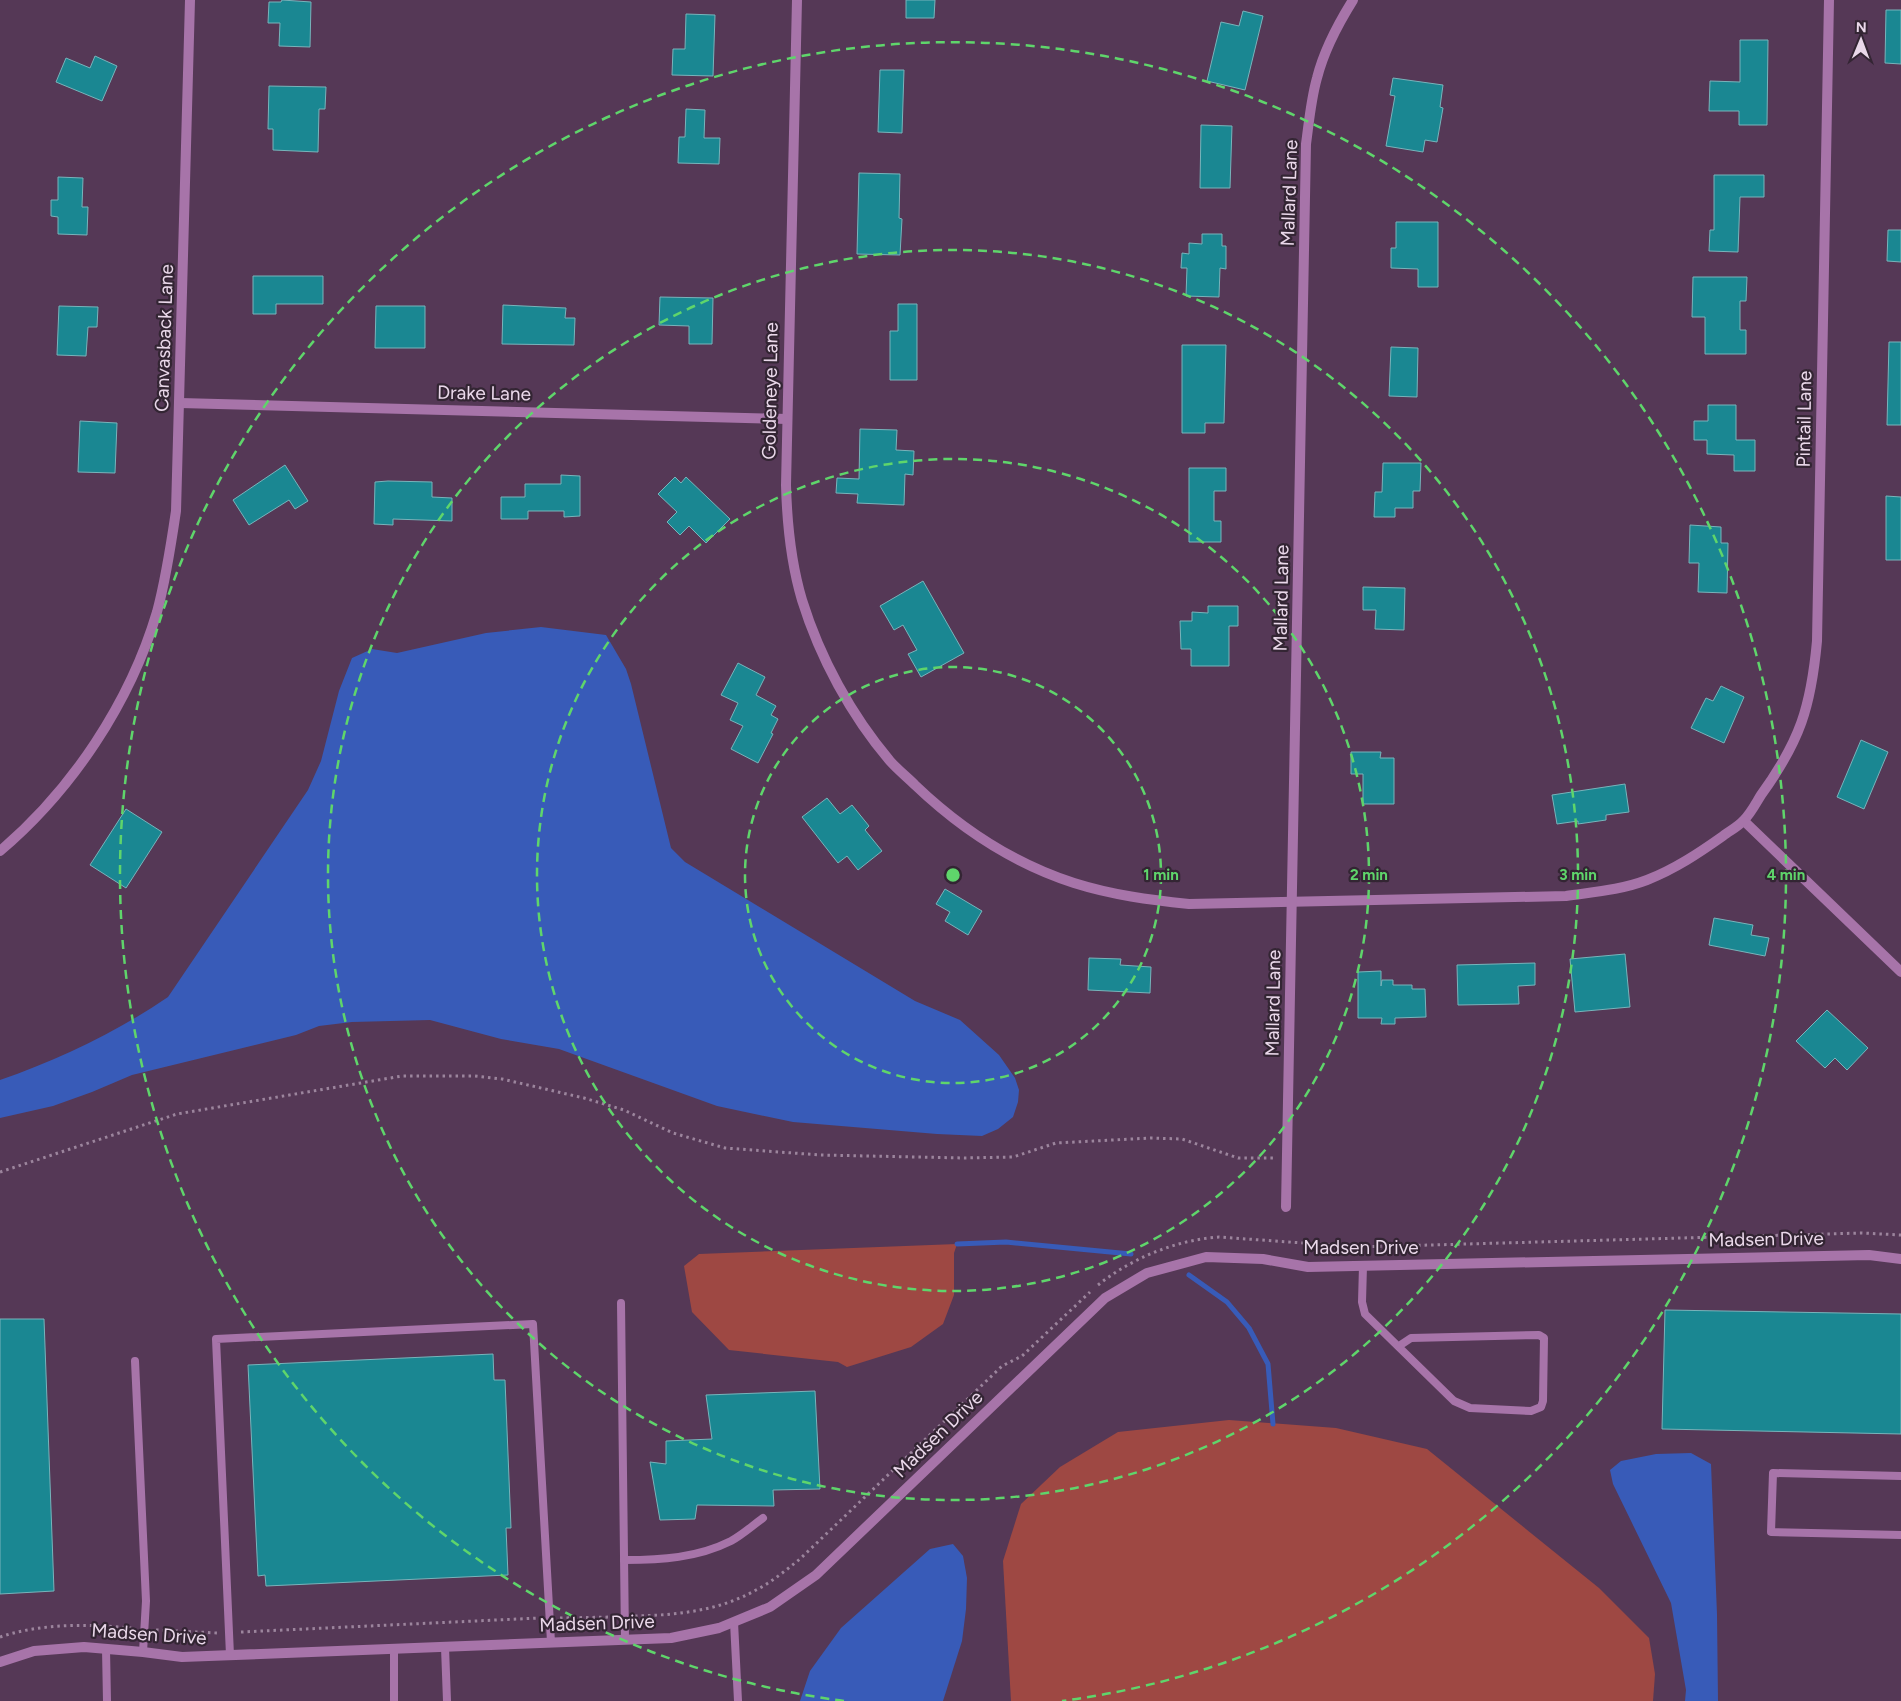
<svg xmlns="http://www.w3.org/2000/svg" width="1901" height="1701" viewBox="0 0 1901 1701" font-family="Figtree,sans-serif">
<rect width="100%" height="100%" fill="#553856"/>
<!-- green -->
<g fill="#9e4843">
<polygon points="957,1244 954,1253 954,1295 943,1324 911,1347 847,1367 838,1362 729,1350 692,1312 684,1266 699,1254"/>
<polygon points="1229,1420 1336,1428 1427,1449 1599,1588 1649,1638 1655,1674 1653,1701 1011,1701 1003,1561 1021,1504 1060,1467 1118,1432"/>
</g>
<!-- water -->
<g fill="#385bb8">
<path d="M541,627L606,635L626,669L631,684L671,848L685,862L915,1001L960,1020L999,1055L1015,1078L1019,1090L1018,1102L1013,1117L998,1129L982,1136L937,1134L793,1122L717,1106L559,1049L501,1039L430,1020L352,1022L319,1026L296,1035L132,1075L92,1092L53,1106L0,1118V1080C58,1060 117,1032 168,997L308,790L321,761L339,691L352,658L372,649L397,653L486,633Z"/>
<polygon points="1691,1453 1711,1464 1717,1614 1718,1701 1685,1701 1686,1690 1671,1603 1613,1484 1610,1470 1621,1461 1656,1454"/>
<polygon points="953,1544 963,1556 967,1578 966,1609 962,1641 943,1701 800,1701 810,1671 841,1628 930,1549"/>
</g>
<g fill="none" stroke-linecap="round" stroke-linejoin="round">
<!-- stream -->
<g stroke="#385bb8" stroke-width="5">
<polyline points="957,1244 1006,1242 1131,1254"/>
<polyline points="1189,1275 1227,1302 1249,1328 1268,1364 1273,1424"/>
</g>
</g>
<!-- building -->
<g fill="#1a8792" stroke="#78b4bb">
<polygon points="282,0 311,2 310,47 279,46 280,23 268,23 269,2 281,2"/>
<polygon points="906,0 935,0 934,18 906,18"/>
<polygon points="1886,10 1901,10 1901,64 1885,63"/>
<polygon points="1243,11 1263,16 1245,90 1207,81 1221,22 1239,26"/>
<polygon points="686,14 715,15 713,76 672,75 673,49 685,49"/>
<polygon points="1740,40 1768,40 1767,125 1739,125 1739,111 1709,111 1710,81 1740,82"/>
<polygon points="95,56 117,66 102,101 56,82 66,58 90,68"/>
<polygon points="880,70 904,70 902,133 878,132"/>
<polygon points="1393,78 1443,85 1440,107 1443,108 1437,142 1425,140 1423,152 1386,146 1395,96 1390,95"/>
<polygon points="269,86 326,87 325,109 319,109 318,152 273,150 273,129 268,129"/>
<polygon points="686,109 705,110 704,138 720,138 719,164 678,163 679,137 685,137"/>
<polygon points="1201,125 1232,126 1230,188 1200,188"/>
<polygon points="859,173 900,174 899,218 902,219 900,255 857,254"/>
<polygon points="1714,175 1764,175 1764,197 1740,197 1738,252 1709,251 1710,230 1714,230"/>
<polygon points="58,177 83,178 82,207 88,207 87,235 58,234 58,217 51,216 51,200 58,200"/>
<polygon points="1396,222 1438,222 1438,287 1418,287 1418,269 1391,268 1391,248 1396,248"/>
<polygon points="1888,230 1901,230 1901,262 1887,261"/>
<polygon points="1202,234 1222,234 1222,246 1226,246 1226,269 1220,268 1219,297 1186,296 1187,268 1181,268 1182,253 1189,254 1189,243 1202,244"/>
<polygon points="253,276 323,276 323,304 276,304 276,314 253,314"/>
<polygon points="1693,277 1747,277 1746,301 1740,301 1740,330 1746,330 1746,354 1705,354 1705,317 1692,317"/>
<polygon points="660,297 713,298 712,344 689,344 689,326 659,325"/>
<polygon points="898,304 917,304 917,380 890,380 890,331 898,331"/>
<polygon points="503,305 566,308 565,318 575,318 574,345 502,344"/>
<polygon points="59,306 98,307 97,327 88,327 86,356 57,355"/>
<polygon points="376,306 425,306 425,348 375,348"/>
<polygon points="1889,342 1901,342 1901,425 1887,425"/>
<polygon points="1182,345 1226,345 1224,423 1205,423 1205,433 1182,433"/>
<polygon points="1391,347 1418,348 1417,397 1389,396"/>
<polygon points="1708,405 1736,405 1736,440 1755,440 1755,471 1734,471 1734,455 1707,454 1707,440 1694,440 1694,421 1708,421"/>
<polygon points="80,421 117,423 115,473 78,472"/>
<polygon points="860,429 897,430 896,450 914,451 913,475 905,474 904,505 857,503 858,494 836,493 837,478 859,479"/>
<polygon points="1383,463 1421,463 1420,491 1413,491 1413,508 1395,508 1395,517 1374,517 1375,492 1382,492"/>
<polygon points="285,465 308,501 295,509 289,500 249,525 233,500"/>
<polygon points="1189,468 1226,468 1226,491 1214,491 1214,521 1221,521 1221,542 1189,542"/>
<polygon points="561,475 580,476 580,516 564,517 564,511 528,511 528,519 501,519 501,497 525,497 525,484 561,484"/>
<polygon points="675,477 681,483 686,477 730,519 706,543 689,526 680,535 667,522 677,512 658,494"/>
<polygon points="388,481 432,482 432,497 452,498 452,521 393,519 393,525 374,524 375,482"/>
<polygon points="1886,496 1901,497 1901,560 1886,560"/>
<polygon points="1690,525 1721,527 1721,543 1728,543 1727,593 1698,592 1699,563 1689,563"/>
<polygon points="923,581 964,653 921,677 908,654 917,650 903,625 894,630 880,606"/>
<polygon points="1363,587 1405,588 1404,630 1375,629 1376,610 1363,610"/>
<polygon points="1208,606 1238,606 1238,626 1229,626 1229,666 1191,666 1191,649 1181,649 1180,621 1192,621 1192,612 1208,613"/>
<polygon points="738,663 765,677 756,695 776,706 771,715 778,719 771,733 773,734 758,763 731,749 743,726 730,720 738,703 721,695"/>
<polygon points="1721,686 1744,697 1724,743 1691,728 1706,698 1713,701"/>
<polygon points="1861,740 1888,752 1864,809 1837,797"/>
<polygon points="1351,752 1381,752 1380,758 1394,758 1394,804 1363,804 1363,774 1351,774"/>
<polygon points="1625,784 1629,812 1606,815 1606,820 1578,824 1578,821 1557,824 1552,795"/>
<polygon points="827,798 840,814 852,805 869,826 865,830 882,851 858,870 847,856 838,863 802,817"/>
<polygon points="126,809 162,832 126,888 90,865"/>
<polygon points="945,889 982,911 968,935 945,921 950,912 936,904"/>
<polygon points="1714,918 1753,925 1751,935 1769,938 1765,956 1709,945"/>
<polygon points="1625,954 1630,1007 1575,1012 1570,959"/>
<polygon points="1089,958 1121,959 1120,965 1151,967 1150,993 1088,990"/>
<polygon points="1535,963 1535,985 1518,986 1519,1004 1458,1005 1457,965"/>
<polygon points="1381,971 1381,986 1382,980 1393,980 1393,985 1412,985 1412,989 1425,989 1426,1017 1395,1018 1395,1024 1381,1024 1382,1018 1358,1018 1358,972"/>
<polygon points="1827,1010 1868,1048 1847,1070 1835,1058 1825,1068 1796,1041"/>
<polygon points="1665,1310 1901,1314 1901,1434 1662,1429"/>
<polygon points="0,1319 44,1319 54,1591 0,1594"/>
<polygon points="493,1354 494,1380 505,1380 511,1528 506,1528 508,1575 266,1586 265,1575 258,1576 248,1365"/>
<polygon points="815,1391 820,1489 773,1490 774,1506 697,1505 695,1519 660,1520 650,1462 666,1464 666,1441 712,1439 706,1395"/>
</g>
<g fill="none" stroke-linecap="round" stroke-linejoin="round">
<!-- path -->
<g stroke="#9c859d" stroke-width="3" stroke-dasharray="2.5 4" stroke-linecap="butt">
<polyline points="0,1172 177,1114 402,1076 475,1076 502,1079 584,1098 624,1110 673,1133 725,1148 820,1155 964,1158 1013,1157 1056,1143 1151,1138 1182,1139 1238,1158 1275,1158"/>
<path d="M1098,1285C1132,1258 1176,1240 1219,1237L1359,1247L1862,1233L1901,1235"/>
<path d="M635,1616C677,1615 719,1611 756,1590C772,1582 786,1570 800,1559L1002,1366L1022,1356L1090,1292"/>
<polyline points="560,1618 614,1617"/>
<polyline points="156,1630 217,1633"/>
<polyline points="241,1632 539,1618"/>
<path d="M0,1637C42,1623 88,1624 132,1628"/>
</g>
<!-- service -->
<g stroke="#a774a9" stroke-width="8">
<polyline points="1363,1266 1362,1302 1365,1314 1454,1401 1470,1408 1531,1411 1541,1407 1543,1401 1544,1338 1539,1335 1411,1338 1399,1346"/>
<polyline points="621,1303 625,1640"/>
<polyline points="135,1361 146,1601 143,1652"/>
<polyline points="1901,1476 1773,1473 1771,1532 1901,1535"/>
<path d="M624,1560C661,1560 697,1558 731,1541C742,1535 752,1526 763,1518"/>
<polyline points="734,1622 738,1701"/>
<polyline points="445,1647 447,1701"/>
<polyline points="106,1649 107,1701"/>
<polyline points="230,1655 216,1339 533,1324 551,1642"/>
<polyline points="394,1701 394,1649"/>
</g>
<!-- minor -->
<g stroke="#a774a9" stroke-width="10">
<path d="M797,0L786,485C787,523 791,563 802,600C820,658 851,715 890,761C898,770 907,777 915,785C960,828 1015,864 1074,883C1112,895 1150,900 1189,904L1566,896C1593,892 1621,890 1647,880C1675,869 1699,853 1723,836C1729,831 1738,827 1744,820C1751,813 1756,803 1761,795C1800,741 1811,707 1817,641L1829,0"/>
<polyline points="180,403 787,419"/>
<polyline points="1744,821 1901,972"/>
<path d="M0,851C72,790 130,703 157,612C166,579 171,545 176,511L190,0"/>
<path d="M1286,1207L1306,144C1309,122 1311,99 1317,78C1324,50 1338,24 1353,0"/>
<polyline points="0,1662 34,1651 84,1647 143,1652 182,1657 671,1638 719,1628 770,1607 816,1575 1105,1298 1147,1273 1206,1257 1263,1259 1308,1267 1869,1255 1901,1259"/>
</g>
</g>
<!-- distance rings -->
<g fill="none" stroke="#5fd56b" stroke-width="2.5" stroke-dasharray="9 6">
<circle cx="953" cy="875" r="208"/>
<circle cx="953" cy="875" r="416"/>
<circle cx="953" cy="875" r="625"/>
<path d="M844 1701A833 833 0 1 1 1062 1701"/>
</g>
<g text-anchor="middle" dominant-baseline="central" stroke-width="4.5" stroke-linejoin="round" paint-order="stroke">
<!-- street labels -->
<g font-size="19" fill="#ead8ea" stroke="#332533">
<text transform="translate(1289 193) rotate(-88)">Mallard Lane</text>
<text transform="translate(164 338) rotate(-88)">Canvasback Lane</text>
<text transform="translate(770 391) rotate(-89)">Goldeneye Lane</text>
<text transform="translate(484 393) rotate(1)">Drake Lane</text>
<text transform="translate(1804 419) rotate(-89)">Pintail Lane</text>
<text transform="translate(1281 598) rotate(-89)">Mallard Lane</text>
<text transform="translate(1273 1003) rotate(-89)">Mallard Lane</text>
<text transform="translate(1766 1239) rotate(-1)">Madsen Drive</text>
<text x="1361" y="1247">Madsen Drive</text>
<text transform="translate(938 1434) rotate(-44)">Madsen Drive</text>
<text transform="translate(597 1623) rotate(-2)">Madsen Drive</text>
<text transform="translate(149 1634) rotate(4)">Madsen Drive</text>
</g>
</g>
<circle cx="953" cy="875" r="8" fill="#5fd56b" stroke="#332533" stroke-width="2.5"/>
<g font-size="15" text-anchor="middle" font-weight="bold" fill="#5fd56b" stroke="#332533" stroke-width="4.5" stroke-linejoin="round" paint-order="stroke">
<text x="1161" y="880">1 min</text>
<text x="1369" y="880">2 min</text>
<text x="1578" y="880">3 min</text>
<text x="1786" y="880">4 min</text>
</g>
<!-- north arrow -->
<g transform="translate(1861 40) rotate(1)" stroke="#332533" stroke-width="4" paint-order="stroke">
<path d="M0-4L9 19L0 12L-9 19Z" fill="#ead8ea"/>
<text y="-8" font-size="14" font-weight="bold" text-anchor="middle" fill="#ead8ea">N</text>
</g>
</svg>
